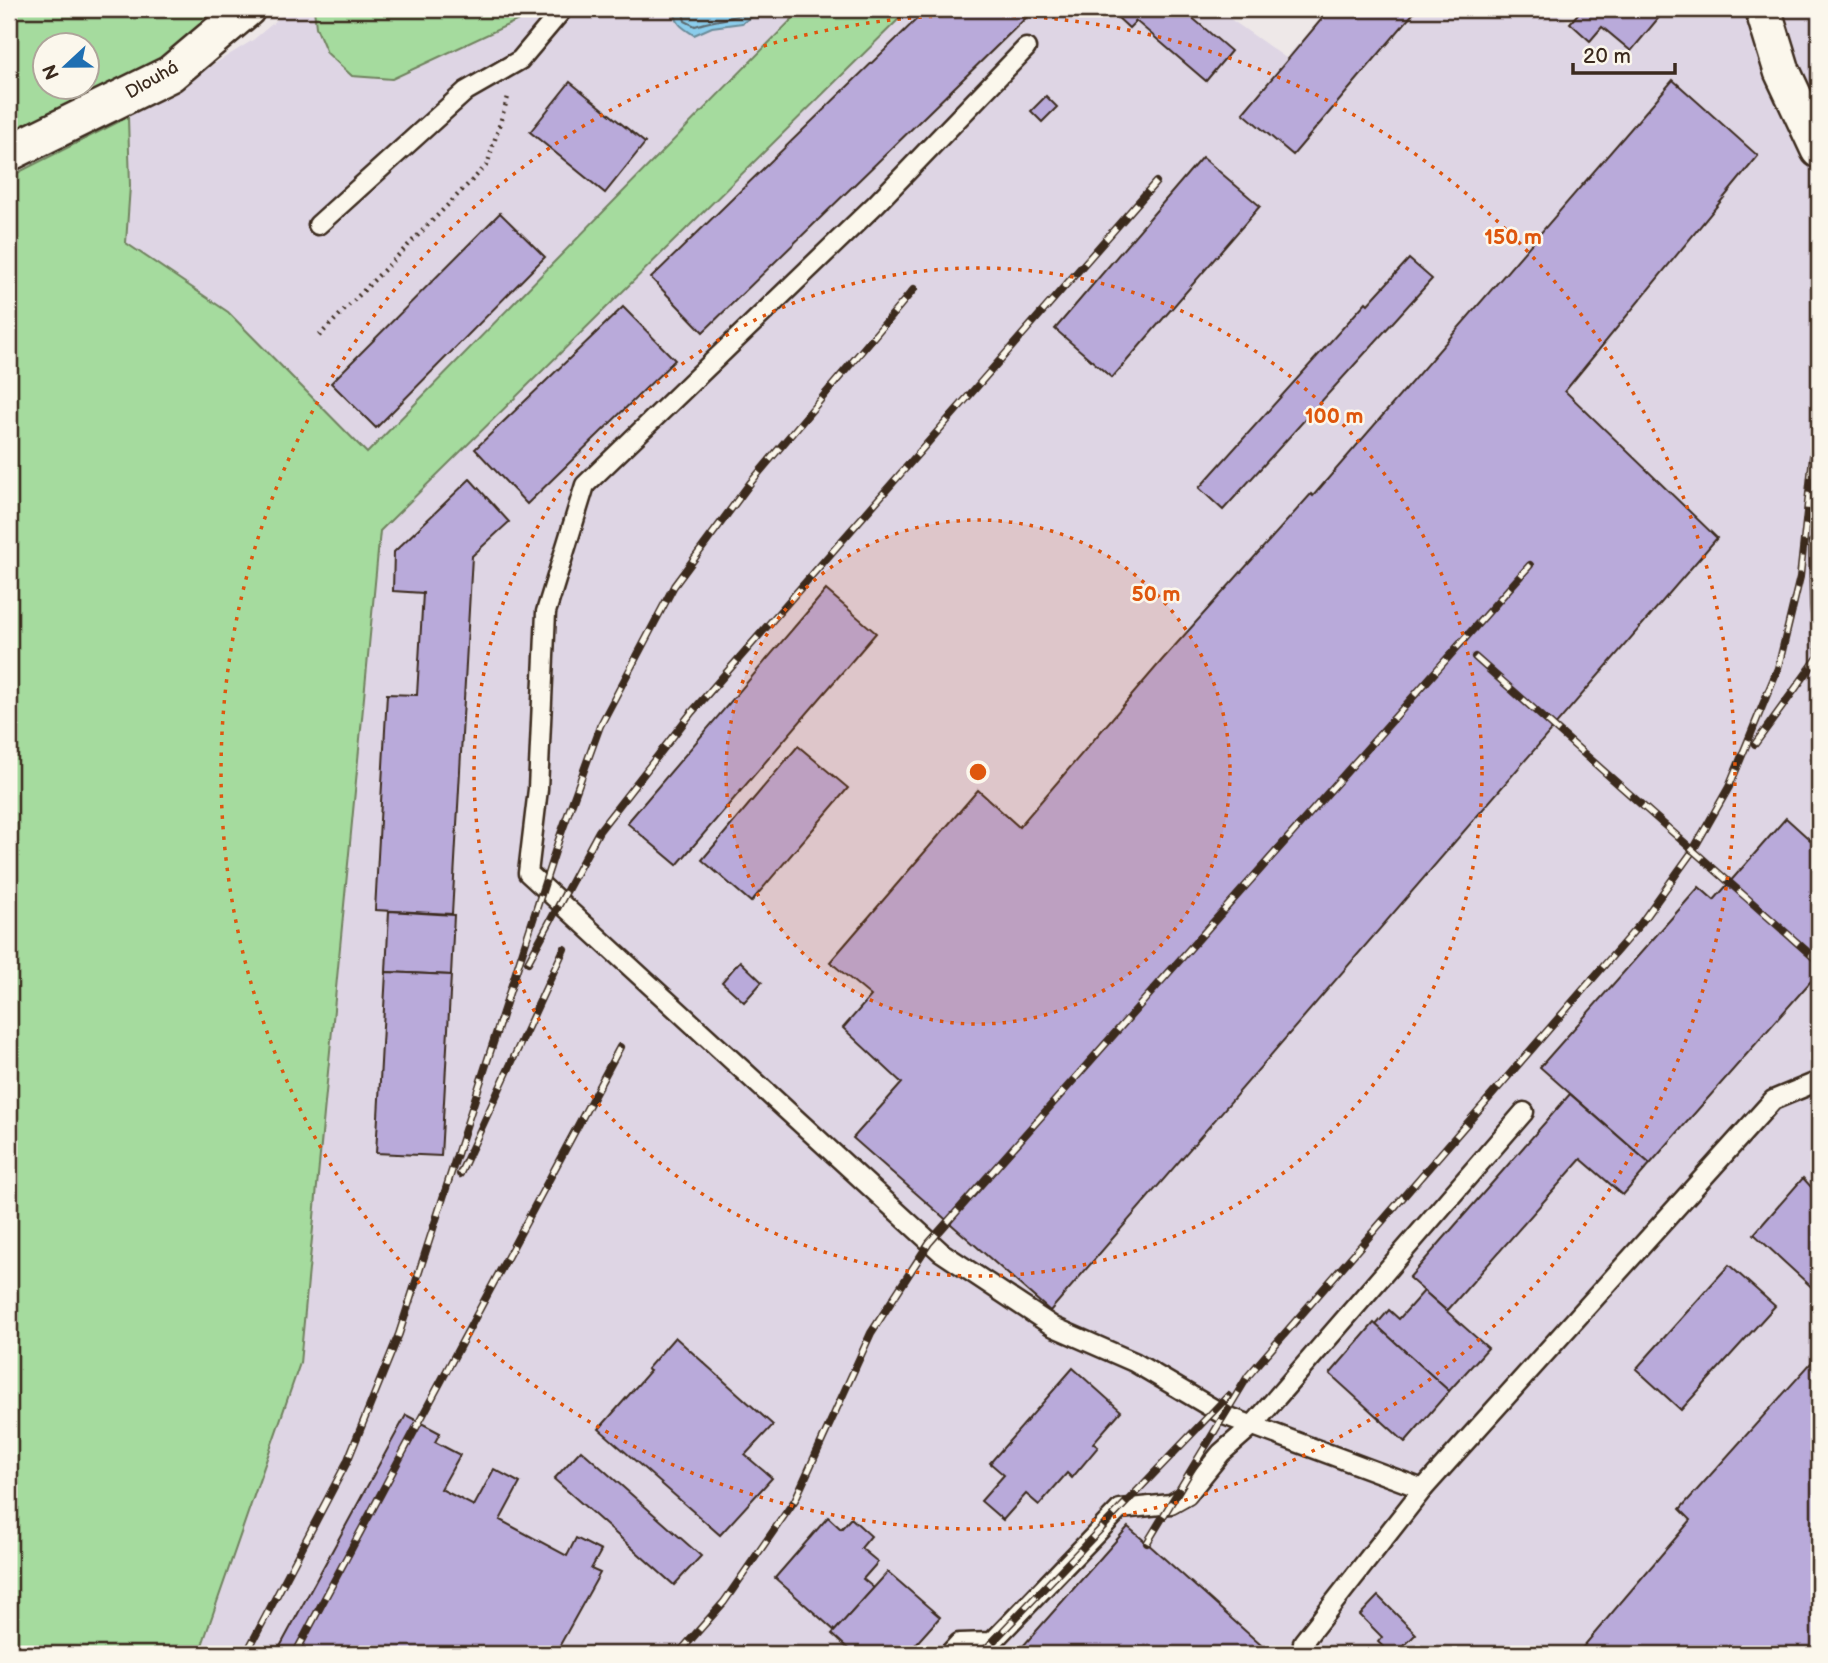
<svg xmlns="http://www.w3.org/2000/svg" width="1828" height="1663" viewBox="0 0 1828 1663" font-family="'Balsamiq Sans',sans-serif">
<rect width="100%" height="100%" fill="#eee8e8"/>
<filter id="ink" filterUnits="userSpaceOnUse"><feTurbulence type="fractalNoise" baseFrequency=".0143" numOctaves="2"/><feDisplacementMap in="SourceGraphic" scale="14" xChannelSelector="R" yChannelSelector="G"/><feConvolveMatrix kernelMatrix="1 2 1 2 8 2 1 2 1" color-interpolation-filters="sRGB"/></filter>
<g filter="url(#ink)">
<!-- built -->
<g fill="#ded5e4">
<polygon points="290,9 802,9 367,453 228,312 126,243 130,186 128,117 253,40"/>
<polygon points="906,9 1216,9 1286,58 1329,9 1552,9 1574,26 1590,9 1819,9 1819,1654 199,1654 300,1363 380,531"/>
</g>
<!-- green -->
<g fill="#a5db9e" stroke="#70825e" stroke-width="2" fill-rule="evenodd">
<path d="M9,9H237L93,105L9,141ZM46,46H88V88H46Z"/>
<polygon points="314,9 542,9 392,79 352,76 327,53 316,27"/>
<polygon points="802,9 909,9 380,531 300,1363 199,1654 9,1654 9,177 128,117 130,186 126,243 228,312 367,453"/>
</g>
<!-- water -->
<path fill="#8bcdec" stroke="#6b8c9a" stroke-width="2" d="M675,9H765L742,23L712,27L694,35C683,28 674,23 675,9Z"/>
<g fill="none" stroke-linecap="round" stroke-linejoin="round">
<!-- shore -->
<path stroke="#5b6b70" stroke-width="2" d="M682,9L685,21L695,26C714,19 734,20 752,9"/>
</g>
<!-- building -->
<g fill="#b9aada" stroke="#3b2a1e" stroke-width="2">
<polygon points="927,9 1035,9 703,332 651,278"/>
<polygon points="1122,9 1182,9 1231,51 1206,81 1136,21 1129,28 1116,16"/>
<polygon points="1330,9 1417,9 1293,155 1243,113"/>
<polygon points="1582,9 1666,9 1631,51 1602,27 1590,41 1570,23"/>
<polygon points="1673,80 1758,156 1565,391 1717,538 1050,1311 853,1138 902,1083 843,1028 871,996 830,962 978,790 1019,827 1163,659 1311,494 1313,496"/>
<polygon points="570,82 645,143 605,193 530,132"/>
<polygon points="1046,96 1057,107 1042,122 1031,111"/>
<polygon points="1202,157 1260,206 1112,378 1055,329"/>
<polygon points="500,213 545,257 376,428 331,383"/>
<polygon points="1409,259 1432,279 1223,510 1199,488 1366,302 1368,304"/>
<polygon points="623,307 675,360 527,504 475,449"/>
<polygon points="470,479 509,522 472,556 452,914 375,910 387,694 417,695 423,593 393,591 394,552"/>
<polygon points="826,590 876,633 677,865 627,823"/>
<polygon points="798,746 848,788 751,902 702,860"/>
<polygon points="1786,818 1819,848 1819,972 1650,1164 1540,1067 1699,887 1714,900"/>
<polygon points="389,911 454,915 451,975 386,972"/>
<polygon points="740,961 762,982 744,1002 722,982"/>
<polygon points="386,972 451,975 441,1156 376,1153"/>
<polygon points="1570,1094 1650,1164 1623,1195 1581,1159 1447,1311 1409,1278"/>
<polygon points="1803,1178 1812,1188 1819,1180 1819,1294 1754,1234"/>
<polygon points="1729,1265 1775,1306 1681,1410 1636,1369"/>
<polygon points="1424,1291 1488,1348 1449,1391 1376,1325 1389,1310 1399,1319"/>
<polygon points="1374,1323 1449,1391 1405,1442 1330,1374"/>
<polygon points="675,1337 773,1425 745,1455 772,1478 720,1535 599,1429 650,1371 647,1369"/>
<polygon points="1819,1354 1819,1654 1577,1654 1691,1520 1680,1509"/>
<polygon points="1073,1368 1121,1411 1093,1443 1098,1447 1072,1478 1067,1473 1039,1505 1026,1494 1003,1520 981,1501 1004,1475 990,1463"/>
<polygon points="406,1415 440,1433 435,1442 460,1455 441,1489 474,1506 494,1469 520,1483 500,1520 567,1556 576,1538 601,1551 591,1569 600,1573 555,1654 276,1654"/>
<polygon points="581,1450 701,1556 674,1585 554,1479"/>
<polygon points="828,1517 841,1529 851,1518 871,1536 861,1548 878,1562 863,1579 874,1588 835,1631 775,1578"/>
<polygon points="1128,1527 1147,1543 1271,1654 1016,1654"/>
<polygon points="888,1572 940,1617 907,1654 854,1654 832,1634"/>
<polygon points="1378,1596 1416,1634 1396,1654 1391,1654 1378,1642 1382,1637 1360,1615"/>
</g>
<g fill="none" stroke-linecap="round" stroke-linejoin="round">
<defs>
<g id="lane">
<polyline points="1026,48 876,204 585,485 546,612 538,789 528,873 941,1252 1054,1327 1134,1362 1224,1415 1423,1489"/>
<polyline points="318,225 466,91 520,60 563,9"/>
<polyline points="1303,1642 1423,1489 1773,1100 1819,1081"/>
<polyline points="949,1654 959,1643 992,1642 1120,1509 1171,1504 1187,1495 1221,1453 1253,1425 1524,1112"/>
</g>
<g id="street">
<polyline points="1763,9 1782,71 1819,150"/>
<polyline points="9,153 170,74 247,9"/>
</g>
</defs>
<!-- lane casing -->
<use href="#lane" stroke="#3b2a1e" stroke-width="23"/>
<!-- street casing -->
<use href="#street" stroke="#3b2a1e" stroke-width="40"/>
<!-- path -->
<polyline stroke="#3b2a1e" stroke-width="4.5" stroke-dasharray="2 5" stroke-linecap="butt" points="319,336 487,165 508,97"/>
<!-- lane -->
<use href="#lane" stroke="#fbf7ec" stroke-width="18"/>
<!-- street -->
<use href="#street" stroke="#fbf7ec" stroke-width="35"/>
<defs>
<g id="rail">
<polyline points="1812,542 1813,607 1819,657"/>
<polyline points="1475,657 1819,962"/>
<polyline points="1755,744 1819,656"/>
<polyline points="528,962 599,831 692,712 1156,182"/>
<polyline points="460,1174 564,949"/>
<polyline points="1147,1543 1248,1376 1641,923 1692,852 1729,787 1778,668 1800,577 1819,400"/>
<polyline points="246,1654 347,1462 399,1334 559,839 600,726 674,586 751,482 914,289"/>
<polyline points="295,1654 620,1047"/>
<polyline points="678,1654 724,1602 795,1500 871,1333 929,1243 1530,565"/>
<polyline points="981,1654 1228,1396"/>
</g>
</defs>
<!-- rail casing -->
<use href="#rail" stroke="#3b2a1e" stroke-width="8"/>
<!-- rail -->
<use href="#rail" stroke="#fbf7ec" stroke-width="5" stroke-dasharray="16" stroke-linecap="butt"/>
</g>
</g>
<!-- distance rings -->
<circle cx="978" cy="772" r="252" fill="#df570d" fill-opacity=".12"/>
<g fill="none" stroke="#df570d" stroke-width="3.5" stroke-dasharray="3.5 7">
<circle cx="978" cy="772" r="252"/>
<circle cx="978" cy="772" r="504"/>
<circle cx="978" cy="772" r="757"/>
</g>
<g text-anchor="middle" dominant-baseline="central" stroke-width="5" stroke-linejoin="round" paint-order="stroke">
<!-- street labels -->
<g font-size="18" fill="#3b2a1e" stroke="#fbf7ec">
<text transform="translate(152 80) rotate(-30)">Dlouhá</text>
</g>
</g>
<circle cx="978" cy="772" r="10" fill="#df570d" stroke="#fbf7ec" stroke-width="3.5"/>
<g font-size="21" text-anchor="middle" font-weight="bold" fill="#df570d" stroke="#fbf7ec" stroke-width="5" stroke-linejoin="round" paint-order="stroke">
<text x="1513" y="244">150 m</text>
<text x="1334" y="423">100 m</text>
<text x="1156" y="601">50 m</text>
</g>
<!-- margin -->
<rect width="1828" height="1663" fill="none" stroke="#fbf7ec" stroke-width="35"/>
<rect x="18" y="18" width="1793" height="1628" fill="none" stroke="#3b2a1e" stroke-width="2.5" filter="url(#ink)"/>
<!-- north arrow -->
<g transform="translate(66 66) rotate(248)"><circle r="33" fill="#fbf7ec" stroke="#aea59a" stroke-width="2"/>
<path d="M0-5L12 26L0 18L-12 26Z" fill="#1f6fb2"/>
<text y="-10" font-size="19" font-weight="bold" text-anchor="middle" fill="#3b2a1e">N</text>
</g>
<!-- scale -->
<path d="M1573 63v10h102v-10" fill="none" stroke="#3b2a1e" stroke-width="3.5"/>
<text x="1583" y="63" font-size="21" fill="#3b2a1e" stroke="#fbf7ec" stroke-width="5" paint-order="stroke">20 m</text>
</svg>
